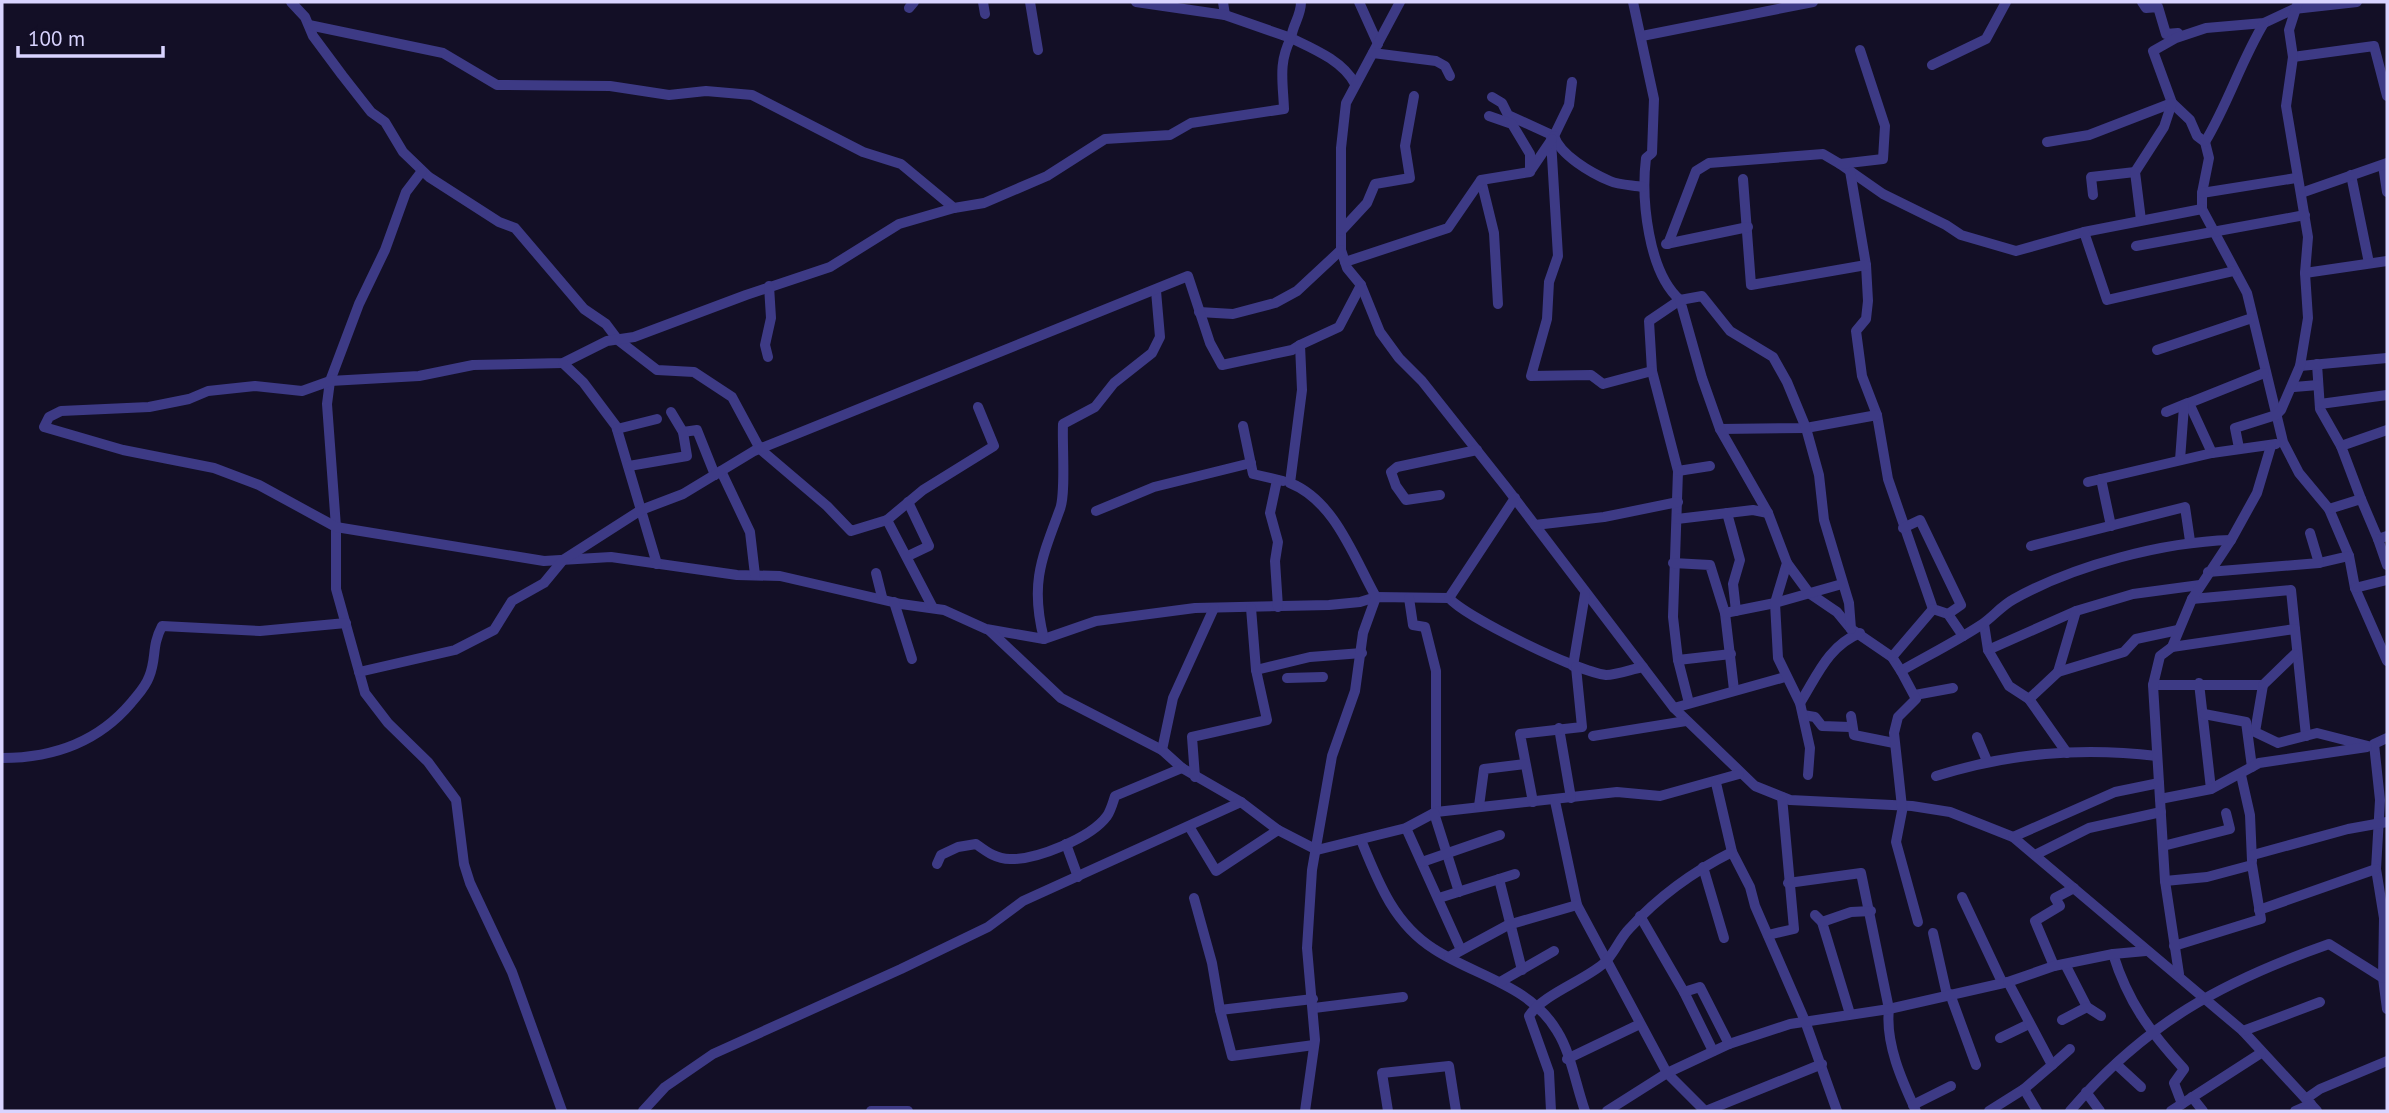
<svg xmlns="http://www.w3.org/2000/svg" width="2389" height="1113" viewBox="0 0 2389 1113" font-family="'PT Sans',sans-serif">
<rect width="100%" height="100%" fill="#130f26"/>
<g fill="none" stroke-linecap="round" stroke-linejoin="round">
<!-- minor -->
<g stroke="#3d3a85" stroke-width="10">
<polyline points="291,2 305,17 313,36 342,75 371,112 385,122 403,152 429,177 499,222 515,228 584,309 606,324 618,340 657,370 694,372 732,397 760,449 827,506 851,531 887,520"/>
<polyline points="983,2 985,14"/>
<polyline points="1030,2 1038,50"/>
<polyline points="1223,2 1225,15"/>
<path d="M1301,2C1301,16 1293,24 1291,38C1314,49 1343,61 1355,84"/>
<polyline points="1359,2 1378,44"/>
<polyline points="1400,2 1346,103 1341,148 1341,250 1347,268 1361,285 1380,332 1399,358 1422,381 1506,487 1674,708 1755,786 1790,800 1912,806 1950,812 2013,837 2243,1031 2317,1111"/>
<path d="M1633,2L1654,99L1652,153L1646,158C1641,199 1648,272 1680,300L1649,321L1652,371L1678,471L1673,617L1678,660L1689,703"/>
<polyline points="2142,2 2146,8 2158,7 2166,34 2178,33"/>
<polyline points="2357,2 2294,9 2264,23 2206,28 2176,38 2153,51 2172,103 2190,120 2197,136 2205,142 2209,158 2202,193 2202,209 2247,293 2283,442 2299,473 2329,509 2349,556 2355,588 2387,661"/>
<polyline points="909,8 914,2"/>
<path d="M309,25L443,53L497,85L610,86L669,95L706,91L752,95L863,152L901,164L954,208L984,203L1047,176L1105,139L1170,135L1191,123L1284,109C1283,82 1278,63 1291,38L1225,15L1136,2"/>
<polyline points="1642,36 1813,2"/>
<polyline points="1373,53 1436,61 1445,66 1450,76"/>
<polyline points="2293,57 2374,46 2387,96"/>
<polyline points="1932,65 1986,39 2006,2"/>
<polyline points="1492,97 1502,103 1508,115 1554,136 1569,105 1572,82"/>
<path d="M1554,136C1560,155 1591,173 1610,181C1619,185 1632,185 1643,187"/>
<polyline points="1551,140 1558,256 1549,282 1547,319 1531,376 1591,375 1603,384 1652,371"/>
<polyline points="2047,142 2089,135 2172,103"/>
<path d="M2205,142C2228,104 2241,61 2264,23"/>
<polyline points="1840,164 1883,194 1946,225 1961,235 2016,251 2084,232 2202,209"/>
<polyline points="2383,165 2387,192"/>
<polyline points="1531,170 1552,139"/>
<polyline points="422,171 406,192 385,250 359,304 330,381 327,404 336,527 336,589 365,693 388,723 428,762 456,800 464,864 470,883 512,972 562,1111"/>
<polyline points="1850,171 1866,265 1868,301 1866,319 1856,331 1862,376 1877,415 1888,479 1933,609 1948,614 1963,636"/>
<polyline points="2351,175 2369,263"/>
<polyline points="1743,179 1751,285 1866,265"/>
<polyline points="1481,180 1494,233 1498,304"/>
<polyline points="2202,193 2296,178"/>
<polyline points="2301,193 2387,163"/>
<polyline points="2093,195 2091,177 2135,172"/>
<path d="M954,208L899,224L830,267L746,295L634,337L607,341L563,363L473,365L419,376L330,381L302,391L255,386L208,391L189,399L149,407L61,411L49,417L44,427L123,450L214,468L259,485L336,527L544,561L611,557L737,575L780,576L901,604L944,610L986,629L1044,639L1096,621L1195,608L1329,605L1360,602L1376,597L1449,598C1467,618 1578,672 1606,675C1617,675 1632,669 1643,667"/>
<polyline points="2141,220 2135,172 2164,127 2172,103"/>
<polyline points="1341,231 1367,203 1375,184 1410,178 1405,146 1414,96"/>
<polyline points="2084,232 2107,300 2234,271"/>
<polyline points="1666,244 1748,227"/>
<polyline points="1668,244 1696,171 1709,163 1823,154 1840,164 1883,159 1885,126 1860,50"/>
<polyline points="2136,246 2305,215"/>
<polyline points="1345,262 1448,228 1481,180 1530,172 1530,154 1512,124 1489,116"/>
<polyline points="2305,273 2387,261"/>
<polyline points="1199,312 1233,314 1275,303 1297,291 1341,250"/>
<polyline points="2157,350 2252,318"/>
<polyline points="768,357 765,345 771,318 769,286"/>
<polyline points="563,363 583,382 616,426 657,564"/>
<polyline points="2317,364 2320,409 2341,446"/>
<polyline points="2300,366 2387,358"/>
<polyline points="2294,387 2318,385"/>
<polyline points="2320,404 2387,395"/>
<polyline points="2166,412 2188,403"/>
<polyline points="1243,426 1253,474 1283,481"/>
<polyline points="617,429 657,419"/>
<polyline points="1720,429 1806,428 1877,415"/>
<polyline points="683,432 697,430 715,475"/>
<polyline points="2239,448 2235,428 2276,415 2281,410 2300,366 2308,318 2305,273 2308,237 2286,106 2293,57 2289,30 2298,2"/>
<polyline points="2212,453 2189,403 2264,373"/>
<polyline points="2180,460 2184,406"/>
<polyline points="629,466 687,456 683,432 671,412"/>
<polyline points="721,471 750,532 755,575"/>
<polyline points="1678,471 1710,466"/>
<polyline points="2101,479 2111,526"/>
<polyline points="1277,480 1270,513 1278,542 1275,561 1278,607"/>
<polyline points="2088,482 2212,453 2276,444"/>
<polyline points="1440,495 1406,500 1396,486 1391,472 1397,467 1477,450"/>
<polyline points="2361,499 2341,446 2387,430"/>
<polyline points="908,502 929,546 908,556"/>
<polyline points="2329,509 2361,499 2378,539 2387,536"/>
<polyline points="1096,511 1154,487 1251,463"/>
<polyline points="1727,513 1740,560 1733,584 1736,611"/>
<polyline points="1677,519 1753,510 1768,513"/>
<polyline points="1535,525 1604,517 1678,502"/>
<polyline points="1903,528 1920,520 1961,605 1948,614"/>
<polyline points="2378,539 2387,565"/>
<polyline points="2031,546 2185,507 2190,541"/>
<polyline points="1673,563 1710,565 1725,613 1734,690"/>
<polyline points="1787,563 1809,593 1837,612 1851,629 1892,657 1901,671"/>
<polyline points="2319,563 2349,556"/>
<polyline points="2208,572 2319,563 2310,533"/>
<polyline points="876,573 882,597"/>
<polyline points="2355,588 2387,580"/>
<polyline points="1409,598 1413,625 1425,627 1436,671 1436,812"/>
<polyline points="1449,598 1515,498"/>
<polyline points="2192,599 2291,590 2295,629"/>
<polyline points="894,602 912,659"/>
<polyline points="933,608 887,520 923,490 994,446 978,407"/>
<polyline points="1725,613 1775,603 1842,584"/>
<polyline points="1984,624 1988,650 2009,686 2029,699 2067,753"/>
<polyline points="989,630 1061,698 1162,750 1182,768 1241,802 1278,830 1317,850 1406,828 1436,812 1617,792 1660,796 1739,774"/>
<path d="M1044,639C1030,584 1041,560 1060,509C1066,494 1062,444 1063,424L1095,407L1114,383L1152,353L1160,337L1156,291"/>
<polyline points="2172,647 2295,629 2306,736"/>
<polyline points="1988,650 2076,611"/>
<polyline points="1892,657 1933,609"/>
<polyline points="1678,660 1731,654"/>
<polyline points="1573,666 1585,594"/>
<polyline points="1256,670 1310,657 1362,653"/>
<polyline points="359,672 455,650 494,630 512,601 544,583 563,560 641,510 683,494 754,451 1188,276 1210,343 1222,365 1292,350 1300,345"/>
<polyline points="2058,672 2076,611 2133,594 2200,585"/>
<polyline points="1287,678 1323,677"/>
<polyline points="2199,683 2211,789"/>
<polyline points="2153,685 2263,685 2255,732 2278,743 2317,733 2368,746"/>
<polyline points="2263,685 2295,654"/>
<polyline points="1915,695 1953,688"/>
<polyline points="2029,699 2058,672 2124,652 2136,639 2178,630"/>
<path d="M1800,703C1817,676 1828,646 1860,633"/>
<polyline points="1674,708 1785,677"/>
<polyline points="2204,714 2246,722 2252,767"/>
<polyline points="1803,715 1815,717 1822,726 1850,727"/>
<polyline points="1851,716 1854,735 1894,743"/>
<polyline points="1559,728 1571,798"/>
<polyline points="1593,736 1686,721"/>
<polyline points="1977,737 1987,761"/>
<polyline points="2387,738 2374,744 2380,800 2376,869 2384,918 2383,978 2387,1009"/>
<polyline points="1162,750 1173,698 1214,608"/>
<path d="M2,758C52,758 98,742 131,703C138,694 145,688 149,677C157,658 151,647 162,626L260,631L346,623"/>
<polyline points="1808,775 1810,748 1800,703 1778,658 1775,603 1787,563 1768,513 1720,429 1702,378 1680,300 1702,296 1730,331 1773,357 1787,382 1806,428 1819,475 1824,520 1849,603 1851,629"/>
<polyline points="2241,775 2250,815 2252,861"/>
<path d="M1936,776C2010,753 2080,747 2157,756"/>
<polyline points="1195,777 1192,737 1267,720 1256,670 1251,608"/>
<polyline points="1716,783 1732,852 1750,887 1755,906 1805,1021 1837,1111"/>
<polyline points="2160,799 2211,789 2259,763 2367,747"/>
<polyline points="1555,801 1577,905 1667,1073 1705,1111"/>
<polyline points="1533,802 1520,734 1582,727 1576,667"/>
<polyline points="1479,806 1484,769 1525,764"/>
<polyline points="1903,806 1896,842 1918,922"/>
<path d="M1902,807L1894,733L1898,717L1916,699L1901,671C1927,656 1955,642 1981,625C1993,617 2001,606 2014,599C2075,565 2163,542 2231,540"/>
<polyline points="1434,813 1459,892"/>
<polyline points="1190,828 1216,871 1278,830"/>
<polyline points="1406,828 1461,950"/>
<polyline points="2013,837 2115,792 2159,783"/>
<path d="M1361,840C1378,882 1394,924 1434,949C1475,976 1530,985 1557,1031C1571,1053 1576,1086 1585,1111"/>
<polyline points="1066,844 1078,877"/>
<polyline points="2163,846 2230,829 2226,813"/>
<polyline points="2035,855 2089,828 2161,812"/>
<polyline points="2253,855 2348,829 2387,822"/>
<polyline points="1422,862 1500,835"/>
<path d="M937,864L941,855L958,847L976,844C987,852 996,859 1010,859C1036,860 1091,838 1107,816C1111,810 1113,802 1115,796L1182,768"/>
<polyline points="1703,867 1724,938"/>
<polyline points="1499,879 1522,970"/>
<polyline points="2165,881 2207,877 2252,865 2261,919 2174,946"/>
<path d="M1788,883L1861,873L1889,1009C1885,1043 1902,1081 1916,1111"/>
<polyline points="1962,897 2002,982"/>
<polyline points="1194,898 1212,963 1220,1010 1313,999"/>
<polyline points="1439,898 1515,874"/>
<polyline points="2259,910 2376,869"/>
<polyline points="1815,915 1822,922 1850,1014"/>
<polyline points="1640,916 1684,992 1713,1051"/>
<polyline points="1822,922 1851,912 1871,911"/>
<polyline points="1933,933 1947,995"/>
<polyline points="1768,935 1794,929 1782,797"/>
<path d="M2113,954C2128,1002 2150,1032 2184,1069L2174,1083L2182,1104"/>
<polyline points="1449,957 1508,925 1577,905"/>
<polyline points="2065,964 2087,1007 2101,1016"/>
<polyline points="2054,966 2035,921 2060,906 2055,898 2074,888"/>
<polyline points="2179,974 2165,881 2153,685 2160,656 2172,647 2192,599 2231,540 2257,493 2271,446"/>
<polyline points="1500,982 1554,951"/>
<polyline points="1684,992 1700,987 1729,1044"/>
<polyline points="1950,994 1976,1065"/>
<polyline points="1314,1008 1403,997"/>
<polyline points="1220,1010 1232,1056 1314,1045"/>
<polyline points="2062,1020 2087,1007"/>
<polyline points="2243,1031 2320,1002"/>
<polyline points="2000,1038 2029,1024"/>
<polyline points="1567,1059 1640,1024"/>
<polyline points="2116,1064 2141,1087"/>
<polyline points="2052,1065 2070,1049"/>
<polyline points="2024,1089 2037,1111"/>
<polyline points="2086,1092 2100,1111"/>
<polyline points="2192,1097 2203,1111"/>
<polyline points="2307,1098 2320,1089 2387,1061"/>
<polyline points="1913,1105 1951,1086"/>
<polyline points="643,1111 665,1087 713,1054 901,969 988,927 1023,901 1241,802"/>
<polyline points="871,1111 908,1111"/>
<path d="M1305,1111L1315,1040L1307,948L1312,870L1332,756L1355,691L1363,633L1376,597C1354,558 1335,501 1290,483L1302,390L1300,345L1339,327L1361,285"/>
<polyline points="1388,1111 1382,1073 1449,1066 1456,1111"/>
<path d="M1551,1111L1549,1072L1529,1016C1542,995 1583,981 1603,964C1614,955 1619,939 1629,929C1659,896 1692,872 1732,852"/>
<polyline points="1607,1111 1667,1073 1729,1044 1790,1024 1889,1009 2008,982 2054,966 2113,954 2146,951"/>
<polyline points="1706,1111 1822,1064"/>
<polyline points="1989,1111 2024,1089 2052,1065 2008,982"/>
<path d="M2070,1111C2146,1023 2221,982 2329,944L2383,978"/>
<polyline points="2171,1111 2261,1053"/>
<polyline points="2295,1111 2311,1104"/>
</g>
</g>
<!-- border -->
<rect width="2389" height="1113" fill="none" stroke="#d9d4ff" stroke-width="7"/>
<!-- scale -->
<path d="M18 46v10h145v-10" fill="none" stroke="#d9d4ff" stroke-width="3.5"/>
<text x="28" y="46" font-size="21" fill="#d9d4ff" stroke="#130f26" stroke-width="5" paint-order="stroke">100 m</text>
</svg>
